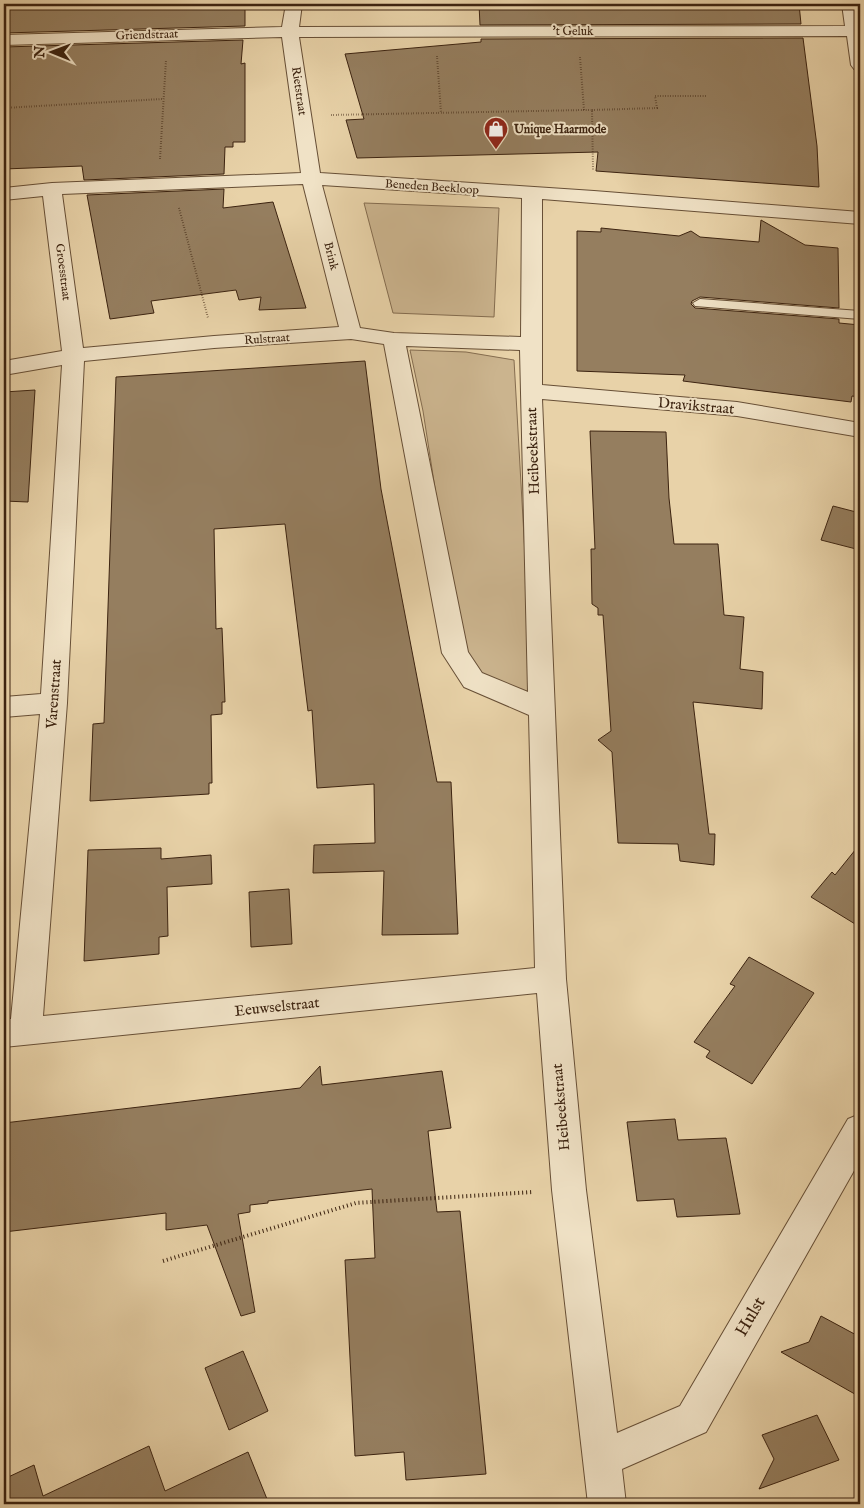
<svg xmlns="http://www.w3.org/2000/svg" width="864" height="1508" viewBox="0 0 864 1508" font-family="'IM FELL English',serif">
<rect width="100%" height="100%" fill="#e8d2a8"/>
<filter id="stains"><feTurbulence type="fractalNoise" baseFrequency=".004" numOctaves="4"/><feColorMatrix values="0 0 0 0 .2 0 0 0 0 .09 0 0 0 0 .02 0 0 0 .5 -.17"/></filter>
<radialGradient id="worn" r=".72"><stop offset=".6" stop-color="#630" stop-opacity="0"/><stop offset="1" stop-color="#630" stop-opacity=".3"/></radialGradient>
<!-- green -->
<g fill="#cbb48e" stroke="#846c4f">
<polygon points="364,203 499,208 494,317 393,313"/>
<polygon points="410,350 466,352 514,360 533,696 477,676 460,649 423,411"/>
</g>
<!-- building -->
<g fill="#957e5f" stroke="#3c2310">
<polygon points="7,4 245,4 245,26 4,33 4,11 6,11"/>
<polygon points="479,4 799,4 801,24 480,25"/>
<polygon points="803,38 817,146 819,187 596,171 598,152 357,158 346,120 364,119 345,54 481,42 481,39"/>
<polygon points="243,40 241,64 245,63 245,142 233,142 233,147 225,147 224,174 84,180 82,166 4,169 4,47"/>
<polygon points="224,189 223,208 273,202 306,308 259,310 261,297 239,300 236,290 151,301 154,313 110,319 87,195"/>
<polygon points="761,220 805,245 838,248 839,308 700,297 692,301 691,304 695,308 839,319 839,323 860,325 860,397 852,396 851,402 683,381 685,375 577,371 577,231 601,232 601,228 679,236 691,231 700,237 759,242"/>
<polygon points="365,361 381,489 437,782 451,782 458,934 382,935 384,871 313,873 314,845 375,843 374,784 317,788 312,710 308,711 285,524 214,529 216,629 222,628 225,702 222,702 222,714 211,715 212,783 209,783 209,794 90,801 93,724 104,723 116,377"/>
<polygon points="35,390 28,502 4,501 4,392"/>
<polygon points="590,431 666,432 669,498 674,544 718,544 724,615 744,617 740,669 763,672 762,709 693,702 709,834 715,834 714,865 680,861 678,844 618,843 612,752 598,740 611,731 603,615 598,615 598,608 592,604 591,549 595,549"/>
<polygon points="833,506 860,513 860,550 821,540"/>
<polygon points="860,844 860,927 811,897 832,872 835,875"/>
<polygon points="161,848 161,859 211,855 212,884 167,887 168,936 159,937 159,954 84,961 88,850"/>
<polygon points="289,889 292,944 251,947 249,892"/>
<polygon points="749,957 814,993 752,1084 706,1057 710,1051 694,1042 735,986 730,984"/>
<polygon points="320,1066 322,1085 442,1071 451,1128 428,1131 437,1212 460,1211 486,1474 406,1480 404,1452 355,1456 345,1260 375,1258 372,1189 268,1201 268,1203 250,1205 250,1212 238,1214 255,1312 241,1316 207,1225 166,1230 166,1213 4,1232 4,1123 300,1088"/>
<polygon points="675,1119 678,1140 726,1138 740,1214 677,1217 674,1199 637,1201 627,1122"/>
<polygon points="821,1316 860,1337 860,1397 781,1352 809,1342"/>
<polygon points="243,1351 268,1411 229,1430 205,1368"/>
<polygon points="817,1415 839,1460 759,1489 774,1459 762,1435"/>
<polygon points="149,1446 165,1491 248,1452 269,1504 10,1504 4,1479 34,1465 43,1496"/>
</g>
<g fill="none" stroke-linecap="round" stroke-linejoin="round">
<defs>
<polygon id="service" points="700,299 860,311 860,319 695,306 693,303"/>
<path id="minor" d="M286,4H302L299,27L845,26L842,4H858L860,15V70L854,69L851,65L847,36L299,37L320,173L594,191L860,212V224L542,199V385L737,402L860,423V437L737,416L542,399L566,979L586,1190L617,1433L680,1406L848,1119L860,1114V1160L706,1432L622,1469L626,1504H588L552,1190L537,993L4,1047V1019H11L40,714L4,717V697L41,694L62,365L4,375V361L62,351L43,196L4,200V188L52,183L301,173L282,37L4,45V35L282,27ZM303,184L339,327L214,336L83,348L62,194ZM322,185L522,198L521,337L394,333L360,328ZM351,339L384,344L442,653L464,687L529,715L535,968L43,1016L67,703L84,361L214,348ZM406,346L520,350L528,692L482,673L468,652Z"/>
</defs>
<!-- service casing -->
<use href="#service" stroke="#674f36" stroke-width="2"/>
<!-- minor casing -->
<use href="#minor" stroke="#674f36" stroke-width="2"/>
<!-- path-far1 -->
<g stroke="#3c2310" stroke-width="2" stroke-dasharray="0.5 2" stroke-linecap="butt">
<polyline points="437,56 441,113"/>
<polyline points="580,57 584,110 592,110 593,170"/>
<polyline points="4,108 162,99"/>
<polyline points="592,110 657,108 655,96 706,96"/>
<polyline points="331,115 584,110"/>
<polyline points="160,159 166,60"/>
<polyline points="179,208 208,318"/>
</g>
<!-- path -->
<polyline stroke="#3c2310" stroke-width="4" stroke-dasharray="1 3" stroke-linecap="butt" points="163,1261 356,1203 533,1192"/>
<!-- service -->
<use href="#service" fill="#f0e2c6" fill-rule="evenodd"/>
<!-- minor -->
<use href="#minor" fill="#f0e2c6" fill-rule="evenodd"/>
</g>
<!-- icons -->
<defs>
<symbol id="shop-pin" viewBox="-11 -11 22 30"><path d="M0 17L-7.5 6A9.5 9.5 0 1 1 7.5 6Z" fill="#8f2418" stroke="#f0e2c6"/><path d="M-5-2.5h2.3a2.7 3.5 0 0 1 5.4 0H5L5.5 6h-11ZM-1.5-2.5h3a1.5 2.3 0 0 0-3 0Z" fill="#fff"/></symbol>
</defs>
<g fill-rule="evenodd">
<use href="#shop-pin" x="482" y="115" width="28" height="38"/>
</g>
<g text-anchor="middle" dominant-baseline="central" stroke-width="4" stroke-linejoin="round" paint-order="stroke">
<!-- far-street labels -->
<g font-size="12" fill="#3c2310" stroke="#f0e2c6">
<text x="573" y="31">'t Geluk</text>
<text transform="translate(147 35) rotate(-2)">Griendstraat</text>
<text transform="translate(299 91) rotate(82)">Rietstraat</text>
<text transform="translate(432 187) rotate(4)">Beneden Beekloop</text>
<text transform="translate(331 256) rotate(76)">Brink</text>
<text transform="translate(63 272) rotate(83)">Groesstraat</text>
<text transform="translate(267 339) rotate(-4)">Rulstraat</text>
</g>
<!-- far-poi labels -->
<g font-size="12" font-weight="bold" fill="#3c2310" stroke="#f0e2c6" text-anchor="start">
<text x="514" y="129">Unique Haarmode</text>
</g>
<!-- street labels -->
<g font-size="15" fill="#3c2310" stroke="#f0e2c6">
<text transform="translate(696 406) rotate(5)">Dravikstraat</text>
<text transform="translate(533 451) rotate(-92)">Heibeekstraat</text>
<text transform="translate(54 694) rotate(-86)">Varenstraat</text>
<text transform="translate(277 1007) rotate(-6)">Eeuwselstraat</text>
<text transform="translate(561 1107) rotate(-95)">Heibeekstraat</text>
</g>
<!-- near-street labels -->
<g font-size="18" fill="#3c2310" stroke="#f0e2c6">
<text transform="translate(751 1317) rotate(-60)">Hulst</text>
</g>
</g>
<!-- margin -->
<rect width="864" height="1508" fill="none" stroke="#e8d2a8" stroke-width="20"/>
<rect x="5" y="5" width="854" height="1498" fill="none" stroke="#3c2310" stroke-width="2.5"/>
<rect x="10" y="10" width="844" height="1488" fill="none" stroke="#3c2310"/>
<!-- north arrow -->
<g transform="translate(52 52) rotate(271)" stroke="#f0e2c6" stroke-width="4" paint-order="stroke">
<path d="M0-4L9 19L0 12L-9 19Z" fill="#3c2310"/>
<text y="-8" font-size="14" font-weight="bold" text-anchor="middle" fill="#3c2310">N</text>
</g>
<rect width="100%" height="100%" filter="url(#stains)"/>
<rect width="100%" height="100%" fill="url(#worn)"/>
</svg>
